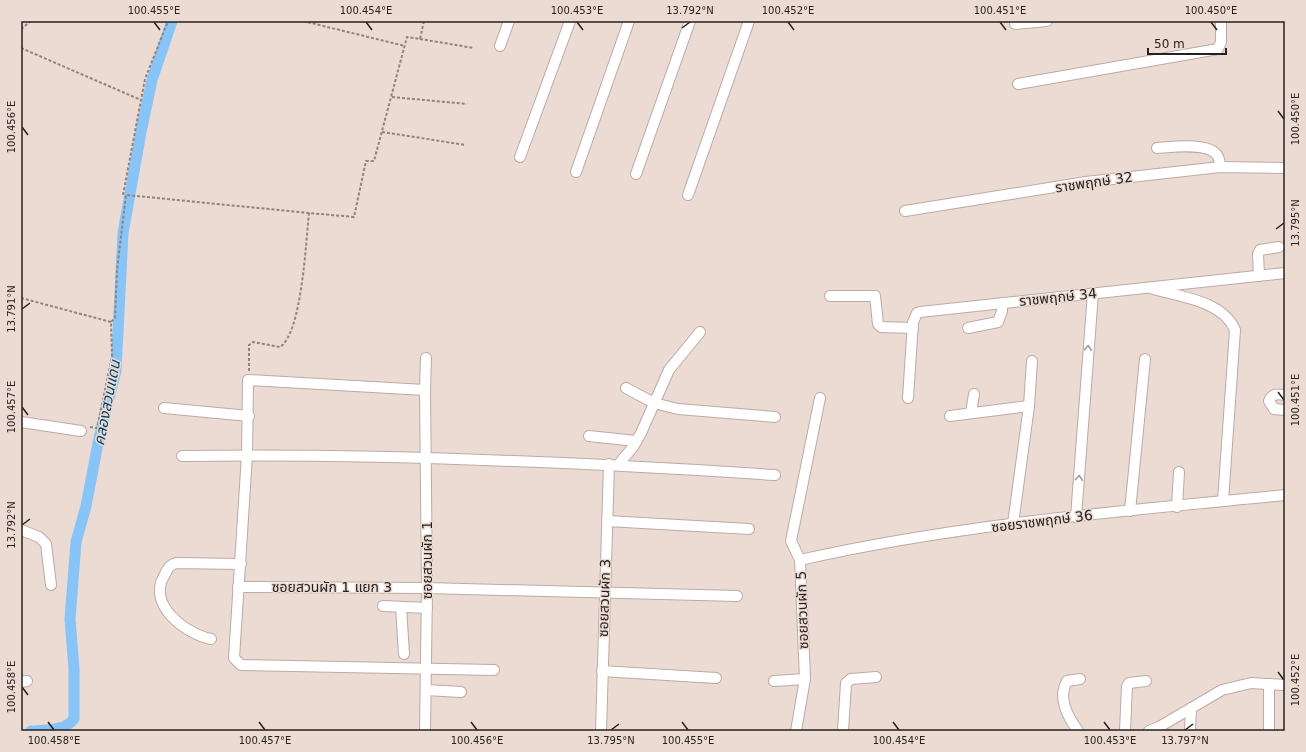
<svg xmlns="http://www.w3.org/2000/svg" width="1306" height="752" viewBox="0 0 1306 752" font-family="'DejaVu Sans','Noto Sans Thai',sans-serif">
<rect width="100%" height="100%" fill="#ebdbd3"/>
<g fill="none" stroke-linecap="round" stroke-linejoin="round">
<!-- canal -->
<path stroke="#87c4f7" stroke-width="11" d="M31,731C46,730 65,731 74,719V669L70,619L76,542L86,506L99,438L116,371L123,233L141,132L152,80L172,21"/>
<defs>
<g id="minor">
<polyline points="1015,24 1047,21"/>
<polyline points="500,46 509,21"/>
<polyline points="1018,84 1218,49 1221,42 1221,21"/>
<path d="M1157,148C1172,147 1208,142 1217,155C1219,158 1220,163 1220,167"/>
<polyline points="520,157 570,21"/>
<polyline points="576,172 629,21"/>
<polyline points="636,174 690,21"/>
<polyline points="688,195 749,21"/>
<polyline points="905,211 1086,182 1220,167 1285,168"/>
<polyline points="1259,276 1258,254 1260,250 1279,247"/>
<path d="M1153,289C1181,297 1223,301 1235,330L1223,501"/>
<polyline points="830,296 875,296 878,324 881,327 913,328"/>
<polyline points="968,328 998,322 1002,311 1002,303"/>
<polyline points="626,388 654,403 678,409 775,417"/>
<polyline points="425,390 248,380 247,455 234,658 241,665 494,670"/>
<path d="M1285,395C1278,394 1272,393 1269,401L1274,409L1285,410"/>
<polyline points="908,398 913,322 917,313 920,312 1285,273"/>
<polyline points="164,408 249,416"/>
<polyline points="971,413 974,394"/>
<polyline points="950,416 1029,406"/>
<polyline points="21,422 81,431"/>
<polyline points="589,436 636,441"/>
<path d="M182,456C380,453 577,462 775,475"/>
<polyline points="618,465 633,447 641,433 669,370 700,332"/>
<polyline points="1177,507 1179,472"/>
<polyline points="1130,511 1145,359"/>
<polyline points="1076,517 1093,293"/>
<polyline points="607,521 749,529"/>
<polyline points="1013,524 1029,406 1032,361"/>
<polyline points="21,530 39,537 46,544 51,585"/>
<path d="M800,560C959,524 1123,511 1285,495"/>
<polyline points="238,587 427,588 737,596"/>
<polyline points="383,606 427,608"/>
<polyline points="401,607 404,654"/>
<path d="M211,639C186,634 147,605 164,576C167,570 169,565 176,563L241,564"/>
<polyline points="602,671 716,678"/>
<polyline points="774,681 805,679"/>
<polyline points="21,682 27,681"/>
<polyline points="426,690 461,692"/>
<polyline points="425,731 427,588 425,390 426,358"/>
<polyline points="601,731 609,464"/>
<polyline points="796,731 805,679 800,560 791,541 820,398"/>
<polyline points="843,731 846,683 851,679 876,677"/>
<path d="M1078,731C1068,717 1057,698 1067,681L1080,679"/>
<polyline points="1125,731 1127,686 1129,683 1146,681"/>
<polyline points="1149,731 1159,727 1222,690 1251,683 1285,685"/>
<polyline points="1190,731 1191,708"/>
<polyline points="1269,731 1269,684"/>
</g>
</defs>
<!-- minor casing -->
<use href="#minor" stroke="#bbaba4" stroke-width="12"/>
<!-- path -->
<g stroke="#8f837e" stroke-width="2" stroke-dasharray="3 2" stroke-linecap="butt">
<polyline points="303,21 405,46"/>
<polyline points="21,29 31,21"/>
<polyline points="420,39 474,48"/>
<polyline points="21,48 141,100"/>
<polyline points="392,97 467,104"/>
<polyline points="382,132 466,145"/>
<polyline points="123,195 145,79 168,21"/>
<polyline points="21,298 111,322"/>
<path d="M249,371V345L253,342L280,347C302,333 306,240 309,213L354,217L366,161H374L407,37L420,39L424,21"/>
<polyline points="90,427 97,428 112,356 111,322 115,318 117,270 126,195 309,213"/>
</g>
<!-- minor -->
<use href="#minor" stroke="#fff" stroke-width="10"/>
</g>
<!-- one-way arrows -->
<defs><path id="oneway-chevron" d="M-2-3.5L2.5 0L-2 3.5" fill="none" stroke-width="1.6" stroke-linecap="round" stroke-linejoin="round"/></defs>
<g stroke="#9e9b9a">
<use href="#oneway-chevron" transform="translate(1088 348) rotate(-86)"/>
<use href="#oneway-chevron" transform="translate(1079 478) rotate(-86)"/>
</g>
<!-- ticks -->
<path fill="none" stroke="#27211e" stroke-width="1.5" d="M154,22L160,30M366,22L372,30M577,22L583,30M788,22L794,30M1000,22L1006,30M1211,22L1217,30M682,28L690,22M1278,111L1284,119M22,127L28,135M1276,229L1284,223M22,309L30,303M1278,392L1284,400M22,407L28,415M22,525L30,519M1278,672L1284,680M22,687L28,695M48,722L54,730M259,722L265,730M471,722L477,730M682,722L688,730M893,722L899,730M1104,722L1110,730M611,730L619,724M1185,730L1193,724"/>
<g text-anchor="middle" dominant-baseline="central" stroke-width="3" stroke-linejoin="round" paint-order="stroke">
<!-- street labels -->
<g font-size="14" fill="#27211e" stroke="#ebdbd3">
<text transform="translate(1094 182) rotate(-8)">ราชพฤกษ์ 32</text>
<text transform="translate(1058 297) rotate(-6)">ราชพฤกษ์ 34</text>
<text transform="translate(1042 521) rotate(-7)">ซอยราชพฤกษ์ 36</text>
<text transform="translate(427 560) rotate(-90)">ซอยสวนผัก 1</text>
<text x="332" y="587">ซอยสวนผัก 1 แยก 3</text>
<text transform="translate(604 598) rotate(-88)">ซอยสวนผัก 3</text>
<text transform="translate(802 610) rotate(-92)">ซอยสวนผัก 5</text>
</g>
<!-- water labels -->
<g font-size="15" font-style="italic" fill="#004068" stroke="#ebdbd3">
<text transform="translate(107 403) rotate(-79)">คลองสวนแดน</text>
</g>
</g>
<!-- border -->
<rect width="1306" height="752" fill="none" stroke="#ebdbd3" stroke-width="44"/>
<!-- scale -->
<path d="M1148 48v6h78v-6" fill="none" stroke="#27211e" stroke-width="2"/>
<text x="1154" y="48" font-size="12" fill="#27211e" stroke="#ebdbd3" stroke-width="3" paint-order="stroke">50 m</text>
<rect x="22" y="22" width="1262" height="708" fill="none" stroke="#27211e" stroke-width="1.5"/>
<g font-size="10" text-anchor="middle" fill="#27211e">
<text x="154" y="14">100.455°E</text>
<text x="366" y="14">100.454°E</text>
<text x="577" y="14">100.453°E</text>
<text x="690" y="14">13.792°N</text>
<text x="788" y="14">100.452°E</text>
<text x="1000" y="14">100.451°E</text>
<text x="1211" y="14">100.450°E</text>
<text transform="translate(1295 119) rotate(-90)" y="4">100.450°E</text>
<text transform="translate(11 127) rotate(-90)" y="4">100.456°E</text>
<text transform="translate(1295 223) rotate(-90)" y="4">13.795°N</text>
<text transform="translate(11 309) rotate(-90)" y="4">13.791°N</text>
<text transform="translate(1295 400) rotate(-90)" y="4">100.451°E</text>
<text transform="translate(11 407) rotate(-90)" y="4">100.457°E</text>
<text transform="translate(11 525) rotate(-90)" y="4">13.792°N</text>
<text transform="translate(1295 680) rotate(-90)" y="4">100.452°E</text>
<text transform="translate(11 687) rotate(-90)" y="4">100.458°E</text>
<text x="54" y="744">100.458°E</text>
<text x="265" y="744">100.457°E</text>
<text x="477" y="744">100.456°E</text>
<text x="611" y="744">13.795°N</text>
<text x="688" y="744">100.455°E</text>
<text x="899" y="744">100.454°E</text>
<text x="1110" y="744">100.453°E</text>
<text x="1185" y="744">13.797°N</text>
</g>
</svg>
